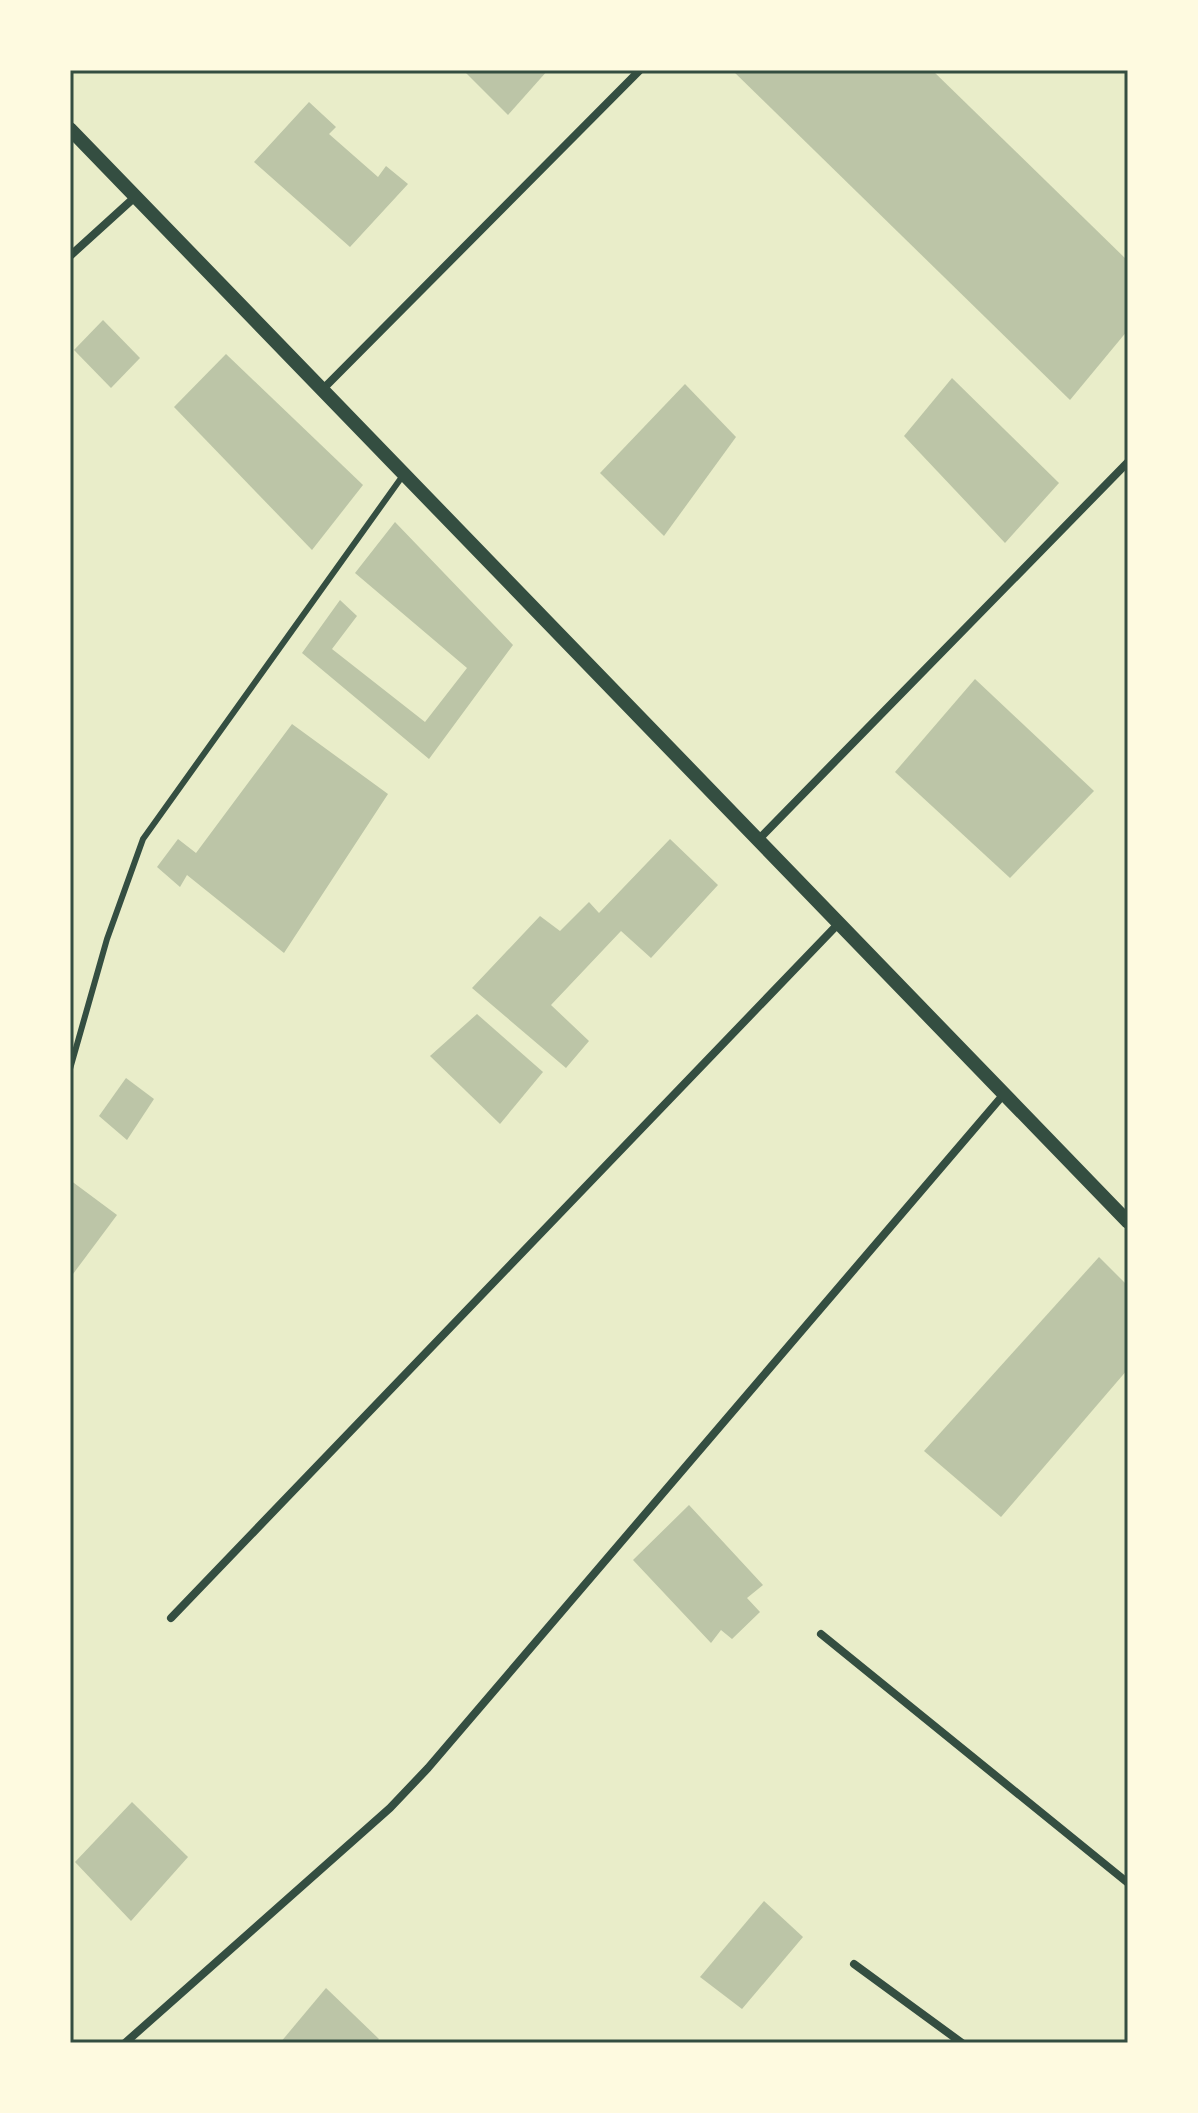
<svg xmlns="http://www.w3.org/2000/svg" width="1198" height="2113" viewBox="0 0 1198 2113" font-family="'Varela Round',sans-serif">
<rect width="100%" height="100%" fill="#e9edc9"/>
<!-- building -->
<g fill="#bcc5a7">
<polygon points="463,70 548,70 508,115"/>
<polygon points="732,70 932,70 1128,261 1128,330 1070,400"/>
<polygon points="309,102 336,127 329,134 378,177 386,166 408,184 350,247 254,162"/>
<polygon points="103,320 140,358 111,388 74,350"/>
<polygon points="226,354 363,485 312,550 174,407"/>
<polygon points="952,378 1059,483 1005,543 904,436"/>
<polygon points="685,384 736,437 664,536 600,473"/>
<polygon points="395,522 513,645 429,759 302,653 340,600 357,616 332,649 425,722 467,668 355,573"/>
<polygon points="975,679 1094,791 1010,878 895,772"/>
<polygon points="292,724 388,794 284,953 187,875 180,887 157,867 178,839 196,853"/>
<polygon points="670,839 718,885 651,958 621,931 551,1005 589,1041 566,1068 472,988 540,916 560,931 589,902 599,913"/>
<polygon points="477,1014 543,1072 500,1124 430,1056"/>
<polygon points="126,1078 154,1099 127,1140 99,1116"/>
<polygon points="70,1180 117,1215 70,1278"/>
<polygon points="1099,1257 1128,1286 1128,1369 1001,1517 924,1451"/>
<polygon points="689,1505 763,1585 747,1598 760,1612 732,1639 721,1630 711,1643 633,1560"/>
<polygon points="132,1802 188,1857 131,1921 75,1862"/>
<polygon points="764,1901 803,1937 742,2009 700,1977"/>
<polygon points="326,1988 379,2039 375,2043 280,2043"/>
</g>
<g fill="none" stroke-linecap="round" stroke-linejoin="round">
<!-- service -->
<polyline stroke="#344e41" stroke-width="6" points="70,1069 107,939 143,839 404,474"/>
<!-- minor -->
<g stroke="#344e41" stroke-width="8">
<polyline points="70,256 135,197"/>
<polyline points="322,390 640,70"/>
<polyline points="758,840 1128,462"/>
<polyline points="171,1618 839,923"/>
<polyline points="821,1634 1128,1883"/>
<polyline points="854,1964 962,2043"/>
<polyline points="125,2043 390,1808 428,1768 1004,1094"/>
</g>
<!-- tertiary -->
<polyline stroke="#344e41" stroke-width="14" points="70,129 1128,1222"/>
</g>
<!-- border -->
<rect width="1198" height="2113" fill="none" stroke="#fefae0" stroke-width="144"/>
<rect x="72" y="72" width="1054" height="1969" fill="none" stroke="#344e41" stroke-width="3"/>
</svg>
